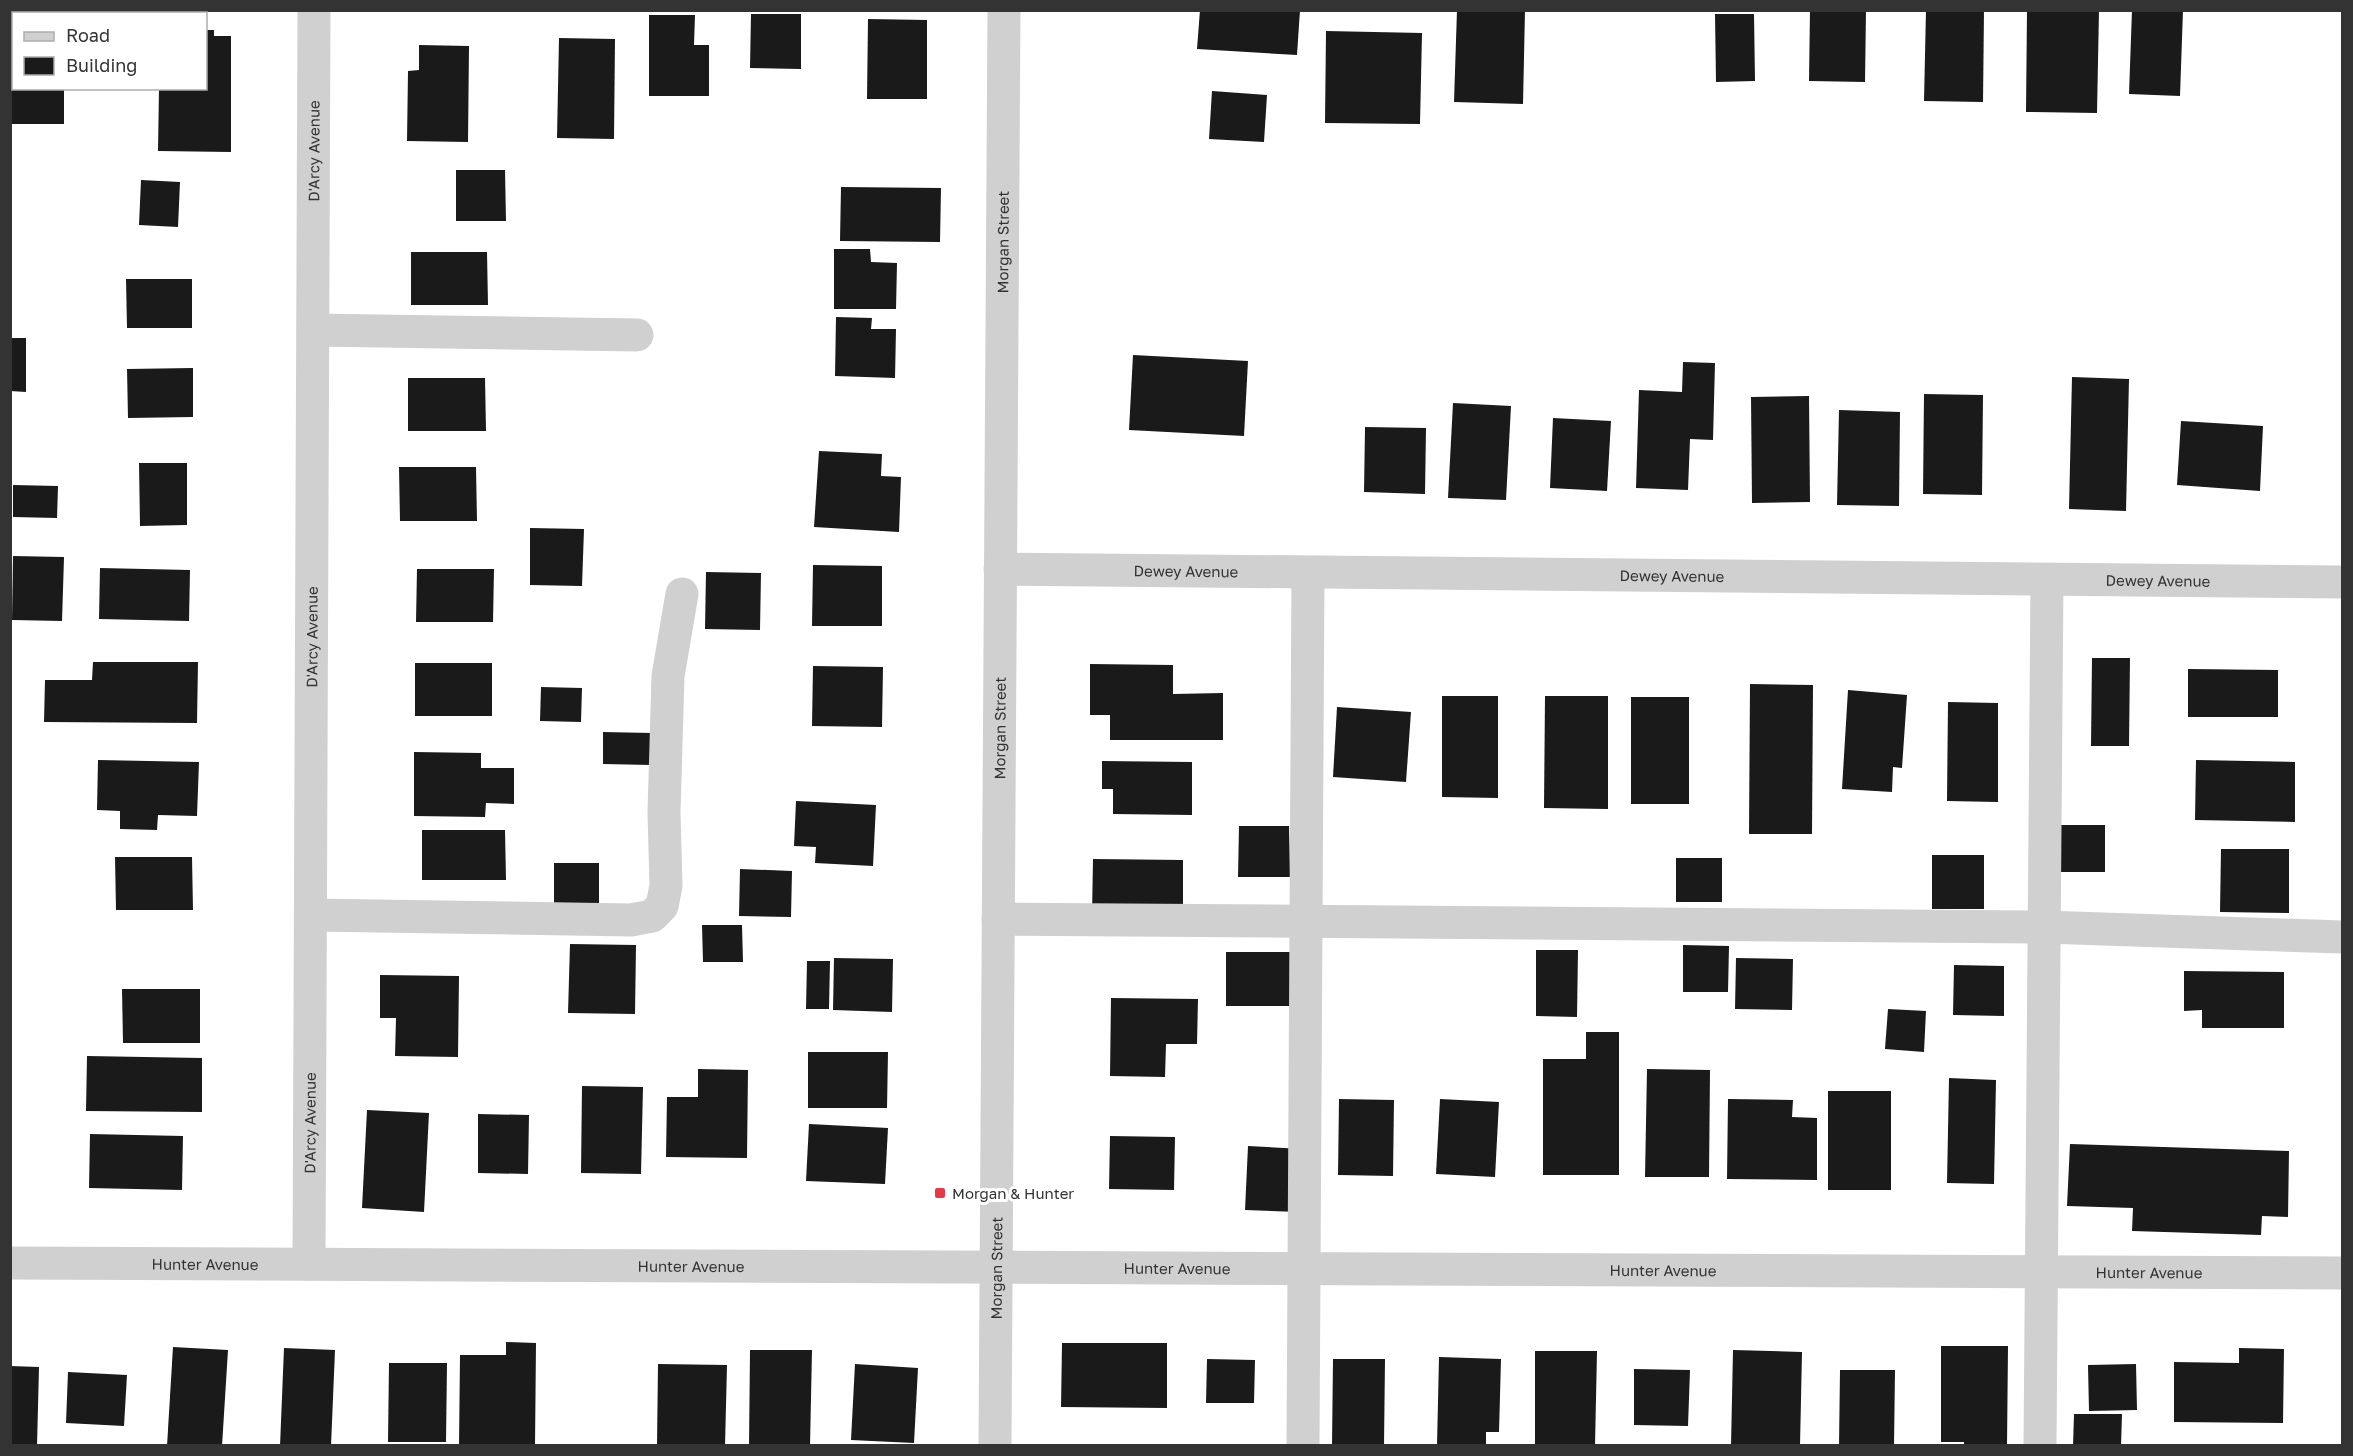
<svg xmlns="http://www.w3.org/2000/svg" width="2353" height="1456" viewBox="0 0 2353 1456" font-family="'Golos Text',sans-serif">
<rect width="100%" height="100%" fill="#fff"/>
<!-- building -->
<g fill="#1a1a1a">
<polygon points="1200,10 1300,10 1297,55 1197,49"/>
<polygon points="1457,10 1525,10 1523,104 1454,102"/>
<polygon points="1810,10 1866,10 1865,82 1809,81"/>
<polygon points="1926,10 1984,10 1983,102 1924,101"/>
<polygon points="2027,10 2099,10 2097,113 2026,112"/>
<polygon points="2132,10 2183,10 2180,96 2129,94"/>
<polygon points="751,14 801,14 801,69 750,68"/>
<polygon points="1715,14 1754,14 1755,81 1716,82"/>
<polygon points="649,15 695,15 694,45 709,45 709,96 649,96"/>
<polygon points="868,19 927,20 927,99 867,99"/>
<polygon points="206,30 214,30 214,36 231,36 231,152 158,151 159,88 206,88"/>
<polygon points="1326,31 1422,33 1420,124 1325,123"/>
<polygon points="559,38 615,39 614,139 557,138"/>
<polygon points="419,45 469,46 468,142 407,141 408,71 419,70"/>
<polygon points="10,59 14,59 14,88 64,88 64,124 10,124"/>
<polygon points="1212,91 1267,95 1264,142 1209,139"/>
<polygon points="456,170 505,170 506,221 456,221"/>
<polygon points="141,180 180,182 178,227 139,225"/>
<polygon points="841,187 941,188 940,242 840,241"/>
<polygon points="834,249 870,249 871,262 897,263 896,309 834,309"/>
<polygon points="411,252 487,252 488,305 411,305"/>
<polygon points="126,279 192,279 192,328 127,328"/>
<polygon points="836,317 872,318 871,329 896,329 895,378 835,376"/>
<polygon points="10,338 26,338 26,392 10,391"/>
<polygon points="1133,355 1248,361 1244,436 1129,430"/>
<polygon points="1683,362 1715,363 1713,440 1690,439 1688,490 1636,488 1639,390 1682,392"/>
<polygon points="193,368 193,417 128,418 127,369"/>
<polygon points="2072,377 2129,379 2126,511 2069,509"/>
<polygon points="408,378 485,378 486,431 408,431"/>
<polygon points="1924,394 1983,395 1982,495 1923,494"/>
<polygon points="1809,396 1810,502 1752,503 1751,397"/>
<polygon points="1453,403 1511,406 1506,500 1448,498"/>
<polygon points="1839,410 1900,412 1899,506 1837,505"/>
<polygon points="1553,418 1611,421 1607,491 1550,488"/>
<polygon points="2181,421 2263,426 2260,491 2177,485"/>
<polygon points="1365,427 1426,428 1425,494 1364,492"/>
<polygon points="819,451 882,454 881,476 901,477 899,532 814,527"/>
<polygon points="139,463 187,463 187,525 140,526"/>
<polygon points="399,467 476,467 477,521 400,521"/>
<polygon points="13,485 58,486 57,518 13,517"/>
<polygon points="530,528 584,529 582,586 530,585"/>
<polygon points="13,556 64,557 62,621 12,620"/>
<polygon points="813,565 882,566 882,626 812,626"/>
<polygon points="100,568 190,570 189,621 99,619"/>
<polygon points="417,569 494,569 493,622 416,622"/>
<polygon points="706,572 761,573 760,630 705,629"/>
<polygon points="2092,658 2130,658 2129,746 2091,746"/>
<polygon points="93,662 198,662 197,723 44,722 45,680 92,680"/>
<rect x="415" y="663" width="77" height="53"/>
<polygon points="1090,664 1173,665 1173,694 1223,693 1223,740 1110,740 1110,715 1090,715"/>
<polygon points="813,666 883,667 882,727 812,726"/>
<polygon points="2188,669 2278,670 2278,717 2188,717"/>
<polygon points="1750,684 1813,685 1812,834 1749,834"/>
<polygon points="541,687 582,688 581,722 540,721"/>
<polygon points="1848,690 1907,695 1902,768 1893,767 1892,792 1842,789"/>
<polygon points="1442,696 1498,696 1498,798 1442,797"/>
<polygon points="1545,696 1608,696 1608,809 1544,808"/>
<rect x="1631" y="697" width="58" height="107"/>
<polygon points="1948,702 1998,703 1998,802 1947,801"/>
<polygon points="1337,707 1411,712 1406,782 1333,777"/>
<polygon points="603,732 652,733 651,765 603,764"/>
<polygon points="414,752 481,753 481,768 514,768 514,804 486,803 485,817 414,816"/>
<polygon points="98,760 199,762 197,816 158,815 157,830 120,829 120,811 97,810"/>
<polygon points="2196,760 2295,762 2295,822 2195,820"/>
<polygon points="1102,761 1192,762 1192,815 1113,814 1113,789 1102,789"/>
<polygon points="796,801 876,805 873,866 815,863 816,847 794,846"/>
<rect x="2059" y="825" width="46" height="47"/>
<polygon points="1239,826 1289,826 1290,877 1238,877"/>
<polygon points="422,830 505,830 506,880 422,880"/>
<polygon points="2221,849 2289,849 2289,913 2220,912"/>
<rect x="1932" y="855" width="52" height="54"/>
<polygon points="115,857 192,857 193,910 116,910"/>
<rect x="1676" y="858" width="46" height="44"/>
<polygon points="1093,859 1183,860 1183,916 1092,915"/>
<rect x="554" y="863" width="45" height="43"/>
<polygon points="740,869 792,871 791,917 739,916"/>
<polygon points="702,925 742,925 743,962 703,962"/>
<polygon points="570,944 636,945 635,1014 568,1013"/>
<polygon points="1683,945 1729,946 1728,992 1683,992"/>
<polygon points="1536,950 1578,950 1577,1017 1536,1016"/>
<rect x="1226" y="952" width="66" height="54"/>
<polygon points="834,958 893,959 892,1012 833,1010"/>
<polygon points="1736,958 1793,959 1792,1010 1735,1009"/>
<polygon points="807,961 830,961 829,1009 806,1009"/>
<polygon points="1954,965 2004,966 2004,1016 1953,1015"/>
<polygon points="2184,971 2284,972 2284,1028 2202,1028 2202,1010 2184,1011"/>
<polygon points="380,975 459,976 458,1057 395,1056 396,1018 380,1018"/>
<polygon points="122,989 200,989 200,1043 123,1043"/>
<polygon points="1111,998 1198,999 1197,1044 1166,1044 1165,1077 1110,1076"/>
<polygon points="1888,1009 1926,1011 1924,1052 1885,1049"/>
<polygon points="1586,1032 1619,1032 1619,1175 1543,1175 1543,1059 1586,1059"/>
<polygon points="808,1052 888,1052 887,1108 808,1108"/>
<polygon points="87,1056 202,1058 202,1112 86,1111"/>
<polygon points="698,1069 748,1070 747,1158 666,1157 667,1097 698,1097"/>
<polygon points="1647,1069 1710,1070 1709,1177 1645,1177"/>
<polygon points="1949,1078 1996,1080 1994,1184 1947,1183"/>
<polygon points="582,1086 643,1087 641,1174 581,1173"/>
<rect x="1828" y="1091" width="63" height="99"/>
<polygon points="1339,1099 1394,1100 1393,1176 1338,1175"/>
<polygon points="1440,1099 1499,1102 1495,1177 1436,1174"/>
<polygon points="1728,1099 1793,1100 1792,1117 1817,1118 1817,1180 1727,1179"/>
<polygon points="367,1110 429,1113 424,1212 362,1208"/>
<polygon points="478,1114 529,1115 528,1174 478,1173"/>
<polygon points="809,1124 888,1128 885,1184 806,1181"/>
<polygon points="90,1134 183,1136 182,1190 89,1188"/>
<polygon points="1110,1136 1175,1137 1174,1190 1109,1189"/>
<polygon points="2070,1144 2289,1151 2288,1217 2262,1216 2261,1235 2132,1231 2133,1208 2067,1206"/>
<polygon points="1248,1146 1302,1149 1299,1212 1245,1210"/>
<polygon points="506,1342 536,1343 535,1446 459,1446 460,1355 506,1355"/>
<polygon points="1062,1343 1167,1343 1167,1408 1061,1407"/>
<polygon points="1941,1346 2008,1346 2007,1446 1964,1446 1964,1442 1941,1442"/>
<polygon points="173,1347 228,1350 222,1446 167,1446"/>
<polygon points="284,1348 335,1350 331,1446 280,1446"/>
<polygon points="2239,1348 2284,1349 2283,1423 2174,1422 2174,1362 2239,1363"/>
<polygon points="750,1350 812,1350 810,1446 749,1446"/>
<polygon points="1733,1350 1802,1352 1800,1446 1731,1446"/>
<polygon points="1535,1351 1597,1351 1595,1446 1535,1446"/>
<polygon points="1439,1357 1501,1359 1499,1432 1486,1432 1486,1446 1437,1446"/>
<polygon points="1207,1359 1255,1360 1254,1403 1206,1403"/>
<polygon points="1333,1359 1385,1359 1384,1446 1332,1446"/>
<polygon points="389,1363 447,1363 446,1442 388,1442"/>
<polygon points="658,1364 727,1365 725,1446 657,1446"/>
<polygon points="855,1364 918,1368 914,1443 851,1440"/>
<polygon points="2136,1364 2137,1410 2089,1411 2088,1365"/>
<polygon points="10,1366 39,1367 37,1446 10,1446"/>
<polygon points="1634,1369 1690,1370 1688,1426 1634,1425"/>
<polygon points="1840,1370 1895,1370 1894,1446 1839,1446"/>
<polygon points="68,1372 127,1375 124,1426 66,1423"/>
<polygon points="2074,1414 2122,1414 2121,1446 2073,1446"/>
</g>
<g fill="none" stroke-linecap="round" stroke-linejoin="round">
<!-- minor -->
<g stroke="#d0d0d0" stroke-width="33">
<polyline points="313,330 637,335"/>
<path id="s1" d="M1000,569L2342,582"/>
<polyline points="311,915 631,920 652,916 662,906 666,886 664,813 668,676 682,594"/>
<polyline points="998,919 2044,927 2342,937"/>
<path id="s2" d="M10,1263L2342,1273"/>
<path id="s3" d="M309,1264L314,10"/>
<path id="s4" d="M995,1446L1004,10"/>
<polyline points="1303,1446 1308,573"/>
<polyline points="2040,1446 2047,580"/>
</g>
</g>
<!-- markers -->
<rect fill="#e63946" stroke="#fff" stroke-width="2" x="934" y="1187" width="12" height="12" rx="3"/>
<g text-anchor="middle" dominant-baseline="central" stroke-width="6" stroke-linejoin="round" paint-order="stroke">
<!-- street labels -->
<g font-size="15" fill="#333" stroke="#fff">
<text stroke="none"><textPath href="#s3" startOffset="1113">D'Arcy Avenue</textPath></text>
<text stroke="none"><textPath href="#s4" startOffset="1204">Morgan Street</textPath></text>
<text stroke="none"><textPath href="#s1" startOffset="186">Dewey Avenue</textPath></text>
<text stroke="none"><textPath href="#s1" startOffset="672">Dewey Avenue</textPath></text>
<text stroke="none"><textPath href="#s1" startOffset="1158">Dewey Avenue</textPath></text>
<text stroke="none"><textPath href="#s3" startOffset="627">D'Arcy Avenue</textPath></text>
<text stroke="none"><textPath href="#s4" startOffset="718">Morgan Street</textPath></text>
<text stroke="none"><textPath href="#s3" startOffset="141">D'Arcy Avenue</textPath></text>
<text stroke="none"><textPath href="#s2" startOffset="195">Hunter Avenue</textPath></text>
<text stroke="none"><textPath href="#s2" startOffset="681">Hunter Avenue</textPath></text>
<text stroke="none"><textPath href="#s4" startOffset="178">Morgan Street</textPath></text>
<text stroke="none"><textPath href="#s2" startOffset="1167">Hunter Avenue</textPath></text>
<text stroke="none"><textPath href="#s2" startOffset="1653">Hunter Avenue</textPath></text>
<text stroke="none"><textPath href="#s2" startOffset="2139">Hunter Avenue</textPath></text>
</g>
<!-- poi labels -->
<g font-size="15" fill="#333" stroke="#fff" text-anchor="start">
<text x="952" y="1193">Morgan &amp; Hunter</text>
</g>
</g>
<!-- border -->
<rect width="2353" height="1456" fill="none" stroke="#333333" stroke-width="24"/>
<!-- legend -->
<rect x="12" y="12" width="195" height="78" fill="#ffffff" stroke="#adadad" stroke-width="1.5"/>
<rect x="24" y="32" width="30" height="9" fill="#d0d0d0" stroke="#adadad" stroke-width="1.5"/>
<text x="66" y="42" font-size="18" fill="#333333">Road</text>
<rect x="24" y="57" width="30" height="18" fill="#1a1a1a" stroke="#adadad" stroke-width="1.5"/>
<text x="66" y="72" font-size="18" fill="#333333">Building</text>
</svg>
